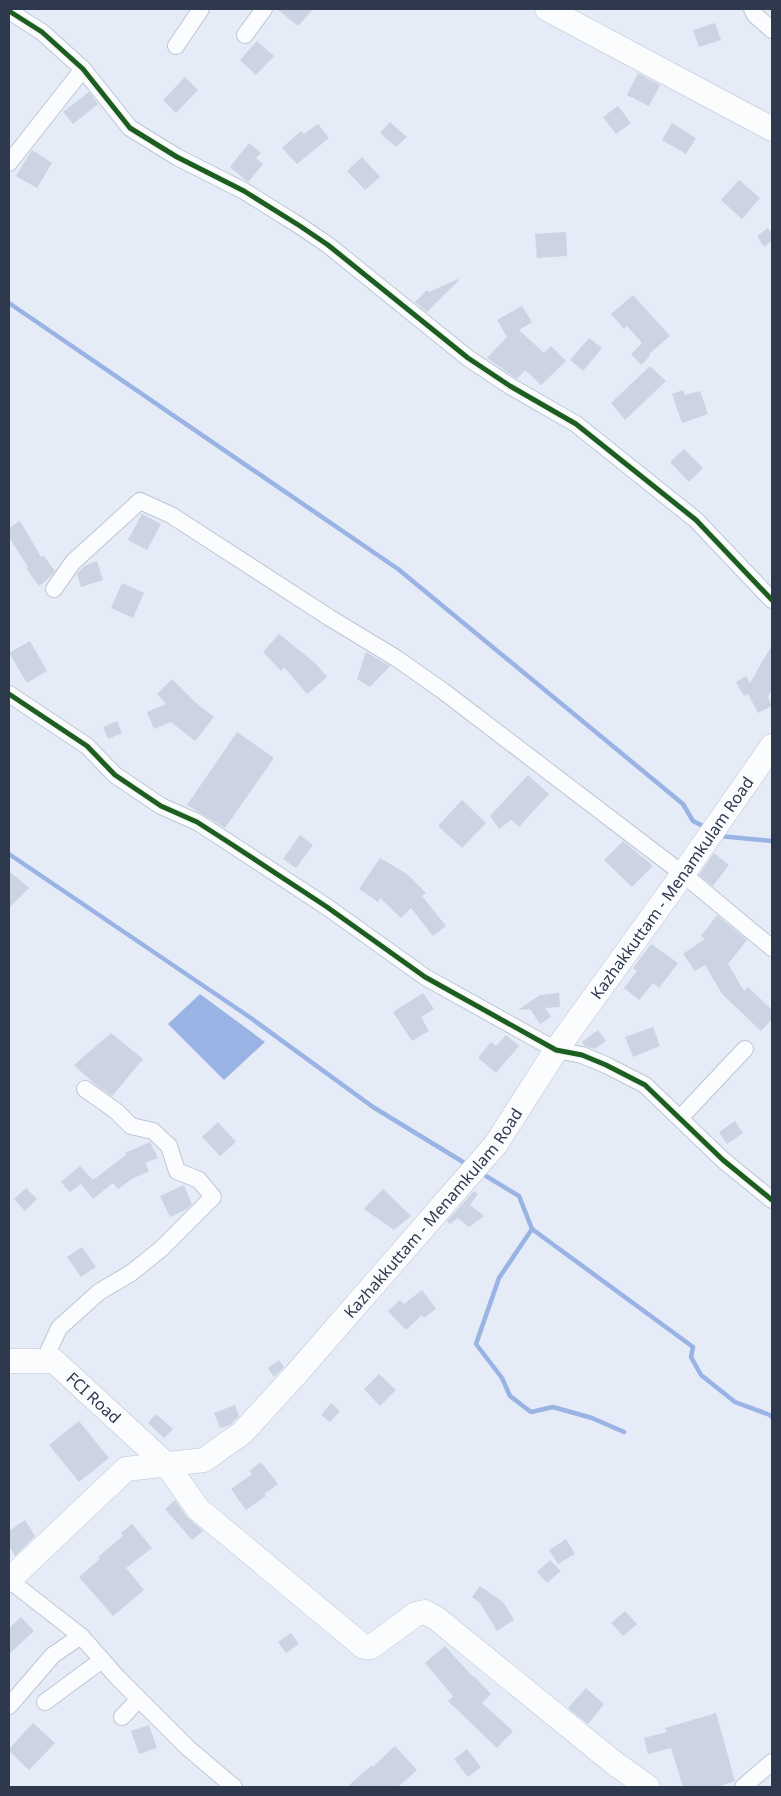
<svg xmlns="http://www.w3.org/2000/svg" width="781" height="1796" viewBox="0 0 781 1796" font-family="'Noto Sans',sans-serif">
<rect width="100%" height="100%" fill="#e5ebf7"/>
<!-- water -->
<polygon fill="#9ab3e5" points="200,994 265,1042 224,1080 168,1024"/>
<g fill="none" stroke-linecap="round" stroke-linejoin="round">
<!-- stream -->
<g stroke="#9ab3e5" stroke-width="4.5">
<polyline points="9,303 398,569 683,804 693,821 701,825"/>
<polyline points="719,836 772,841"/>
<polyline points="9,854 248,1016 373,1107 463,1162"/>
<polyline points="486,1176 519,1196 532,1229"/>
<polyline points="624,1432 592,1418 553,1407 531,1412 510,1396 502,1378 476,1344 499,1278 532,1229 693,1347 691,1357 701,1375 735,1402 770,1415 772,1417"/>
</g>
</g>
<!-- building -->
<g fill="#ccd3e3">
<polygon points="277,9 313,9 298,26"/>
<polygon points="715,23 721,40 699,47 693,30"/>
<polygon points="257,41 274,56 256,75 240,60"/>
<polygon points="638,73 660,85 649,106 627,95"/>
<polygon points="185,77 198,90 176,113 163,100"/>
<polygon points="89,92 98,104 73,124 63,112"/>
<polygon points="618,106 631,123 616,134 603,117"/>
<polygon points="390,122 407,137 396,147 380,133"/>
<polygon points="672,123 696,138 686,154 662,140"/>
<polygon points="318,124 329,138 297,164 282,148 301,131 304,134"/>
<polygon points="249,143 261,153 256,158 263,164 248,182 230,167"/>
<polygon points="32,150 52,163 37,188 16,176"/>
<polygon points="362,157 380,177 365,190 347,171"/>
<polygon points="739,180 760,198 742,219 721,200"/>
<polygon points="768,228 772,234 772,241 764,247 757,236"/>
<polygon points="566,232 567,256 537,258 535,234"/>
<polygon points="458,279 459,280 427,312 415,302 427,290 429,292"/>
<polygon points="633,295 670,336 649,354 650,356 641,365 631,354 642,343 627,326 624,329 611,314"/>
<polygon points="522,306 532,322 519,330 544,353 551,346 566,361 541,385 525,370 517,379 487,358 507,337 497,320"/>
<polygon points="589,338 602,348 583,371 570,360"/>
<polygon points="650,366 666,381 625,420 611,403"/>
<polygon points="683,390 685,395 700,391 708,414 682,423 672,394"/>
<polygon points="684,449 703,468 689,482 670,462"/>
<polygon points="142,514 161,524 147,550 128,540"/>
<polygon points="20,521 41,557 44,556 55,571 49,578 39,586 26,568 28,567 9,537 9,528"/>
<polygon points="97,561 103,580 81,587 77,574 84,566"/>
<polygon points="122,583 144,593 133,618 111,608"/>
<polygon points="279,634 315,663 327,677 307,694 284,667 281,671 263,652"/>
<polygon points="30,641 47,671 27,683 9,653"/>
<polygon points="772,645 772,689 768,697 772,706 758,713 748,694 744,696 736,682 746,676 750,683"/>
<polygon points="366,652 390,666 370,687 357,679"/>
<polygon points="172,679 196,703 214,717 195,741 171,722 154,729 147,712 166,704 157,694"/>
<polygon points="117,721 122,733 108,739 103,727"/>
<polygon points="237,732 274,758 225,828 187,805"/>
<polygon points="528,775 549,794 519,827 511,820 499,829 490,816"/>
<polygon points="462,800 486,823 462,848 438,826"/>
<polygon points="300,835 313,845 296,868 283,859"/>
<polygon points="623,841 653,866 632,887 604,860"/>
<polygon points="714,853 729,865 713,886 699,875"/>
<polygon points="380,858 407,874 426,893 422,896 446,926 433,936 411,908 401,918 380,898 378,902 359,889"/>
<polygon points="9,871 29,888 9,908"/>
<polygon points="717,915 747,940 728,964 744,991 748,987 772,1010 772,1019 761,1031 722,994 705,965 695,971 683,954 705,939 701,936"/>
<polygon points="651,944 678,963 659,988 653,983 639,1000 624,988 637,971 633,968"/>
<polygon points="423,993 434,1009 421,1017 429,1031 412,1041 393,1012"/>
<polygon points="559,993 560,1007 545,1008 551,1017 540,1024 530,1009 518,1010 540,995"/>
<polygon points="653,1027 660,1046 633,1057 625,1037"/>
<polygon points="598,1030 606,1041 595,1049 585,1046 582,1042"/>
<polygon points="111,1033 143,1059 112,1096 95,1084 74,1065"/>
<polygon points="506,1035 519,1046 496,1073 478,1058 491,1042 496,1046"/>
<polygon points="735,1121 743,1133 727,1144 719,1132"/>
<polygon points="218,1122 236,1142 220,1156 202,1137"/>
<polygon points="150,1142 158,1158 145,1163 149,1171 132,1179 118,1189 113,1183 93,1199 81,1184 70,1192 61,1182 80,1166 93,1180 126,1155 125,1153"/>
<polygon points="184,1185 192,1204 187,1209 170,1217 160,1196"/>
<polygon points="26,1188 37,1199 25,1211 14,1199"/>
<polygon points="383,1189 411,1216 394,1230 364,1209"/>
<polygon points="474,1191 478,1194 470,1205 484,1216 469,1227 458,1218 450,1224 447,1221"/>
<polygon points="82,1247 96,1267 81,1277 67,1257"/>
<polygon points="422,1290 436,1309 424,1318 422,1315 406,1330 388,1311 400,1300 404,1304"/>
<polygon points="279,1360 284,1367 274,1377 268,1368"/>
<polygon points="379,1374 396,1390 380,1406 364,1389"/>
<polygon points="331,1403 340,1411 330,1422 321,1415"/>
<polygon points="235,1405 239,1416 230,1425 220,1428 214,1413"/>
<polygon points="156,1414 173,1429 164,1438 148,1423"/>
<polygon points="79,1421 109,1458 79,1482 49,1445"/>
<polygon points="261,1462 278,1484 264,1494 266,1496 246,1510 231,1489 252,1474 249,1471"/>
<polygon points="175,1500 187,1517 203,1531 192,1540 165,1509"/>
<polygon points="25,1520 35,1536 15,1556 9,1546 9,1531"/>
<polygon points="132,1524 152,1548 126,1568 144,1590 113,1616 79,1577 100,1559 98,1557 123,1536 121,1533"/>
<polygon points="566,1539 575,1554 558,1564 549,1550"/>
<polygon points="550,1560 561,1571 547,1583 537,1572"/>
<polygon points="480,1586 503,1602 514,1620 497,1631 480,1603 472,1597"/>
<polygon points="625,1611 637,1624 623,1636 611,1623"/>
<polygon points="21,1617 34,1631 9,1654 9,1628"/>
<polygon points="291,1633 299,1644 286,1653 278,1642"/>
<polygon points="445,1646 473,1677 474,1676 491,1694 482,1703 513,1731 497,1748 448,1701 453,1696 425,1663"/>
<polygon points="586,1688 604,1704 588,1724 568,1708"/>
<polygon points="716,1713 735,1781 718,1787 683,1787 671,1748 648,1754 644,1738 667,1732 665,1728"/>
<polygon points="33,1723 55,1743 29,1770 9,1751 9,1749"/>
<polygon points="149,1725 157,1748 139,1754 131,1731"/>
<polygon points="395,1746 417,1770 398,1787 347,1787 372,1765 373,1767"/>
<polygon points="467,1749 481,1767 468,1777 454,1759"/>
</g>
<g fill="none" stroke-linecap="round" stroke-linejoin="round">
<defs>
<g id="street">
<polyline points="752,9 755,15 772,30"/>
<polyline points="9,11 42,32 83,69 130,128 177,157 244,191 300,226 328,245 468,358 510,386 576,424 696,520 772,600"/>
<polyline points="245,35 264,9"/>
<polyline points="176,46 201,9"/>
<polyline points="9,163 83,69"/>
<polyline points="54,589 73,562 140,501 171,515 330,618 396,658 443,691 683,874 772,948"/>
<polyline points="9,694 87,746 115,775 161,806 197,822 225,840 327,907 425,977 556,1050 582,1055 606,1065 645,1085 723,1160 772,1200"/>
<polyline points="680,1118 745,1049"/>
<polyline points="44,1361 59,1328 99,1292 131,1273 161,1249 213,1197 199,1180 177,1171 169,1146 153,1131 131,1126 116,1111 85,1089"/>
<polyline points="9,1580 81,1636 117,1677 188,1748 234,1787"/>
<polyline points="45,1702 102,1660"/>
<polyline points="9,1706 53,1655 81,1636"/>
<polyline points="122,1717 139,1699"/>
<polyline points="743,1787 772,1762"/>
</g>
<g id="secondary">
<polyline points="547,9 772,129"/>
<path id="s1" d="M9,1361H54L167,1465L198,1509L364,1647H371L416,1614L425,1612L436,1618L613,1762L648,1787"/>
<path id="s2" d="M9,1580L126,1469L204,1460L242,1433L297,1373L496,1144L556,1050L683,874L772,746"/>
</g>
</defs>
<!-- street casing -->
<use href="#street" stroke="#bec6d5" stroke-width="18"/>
<!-- secondary casing -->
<use href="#secondary" stroke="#bec6d5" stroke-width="25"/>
<!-- street -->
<use href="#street" stroke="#fbfcfe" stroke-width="16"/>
<!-- secondary -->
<use href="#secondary" stroke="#fbfcfe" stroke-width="24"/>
<defs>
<g id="cycleway">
<polyline points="9,11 42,32 83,69 130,128 177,157 244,191 300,226 328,245 468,358 510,386 576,424 696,520 772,600"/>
<polyline points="9,694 87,746 115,775 161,806 197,822 225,840 327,907 425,977 556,1050 582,1055 606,1065 645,1085 723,1160 772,1200"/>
</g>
</defs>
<!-- cycleway casing -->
<use href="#cycleway" stroke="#f5f5f5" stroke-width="8"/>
<!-- cycleway -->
<use href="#cycleway" stroke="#1b5e20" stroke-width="5"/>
</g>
<g text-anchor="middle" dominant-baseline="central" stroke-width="4" stroke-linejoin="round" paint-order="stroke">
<!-- street labels -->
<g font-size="16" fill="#2e394e" stroke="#f5f5f5">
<text stroke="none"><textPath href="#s2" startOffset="982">Kazhakkuttam - Menamkulam Road</textPath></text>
<text stroke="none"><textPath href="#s2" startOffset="578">Kazhakkuttam - Menamkulam Road</textPath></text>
<text stroke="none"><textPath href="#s1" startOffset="99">FCI Road</textPath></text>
</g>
</g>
<!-- border -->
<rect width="781" height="1796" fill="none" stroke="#2e394e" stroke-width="20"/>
</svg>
